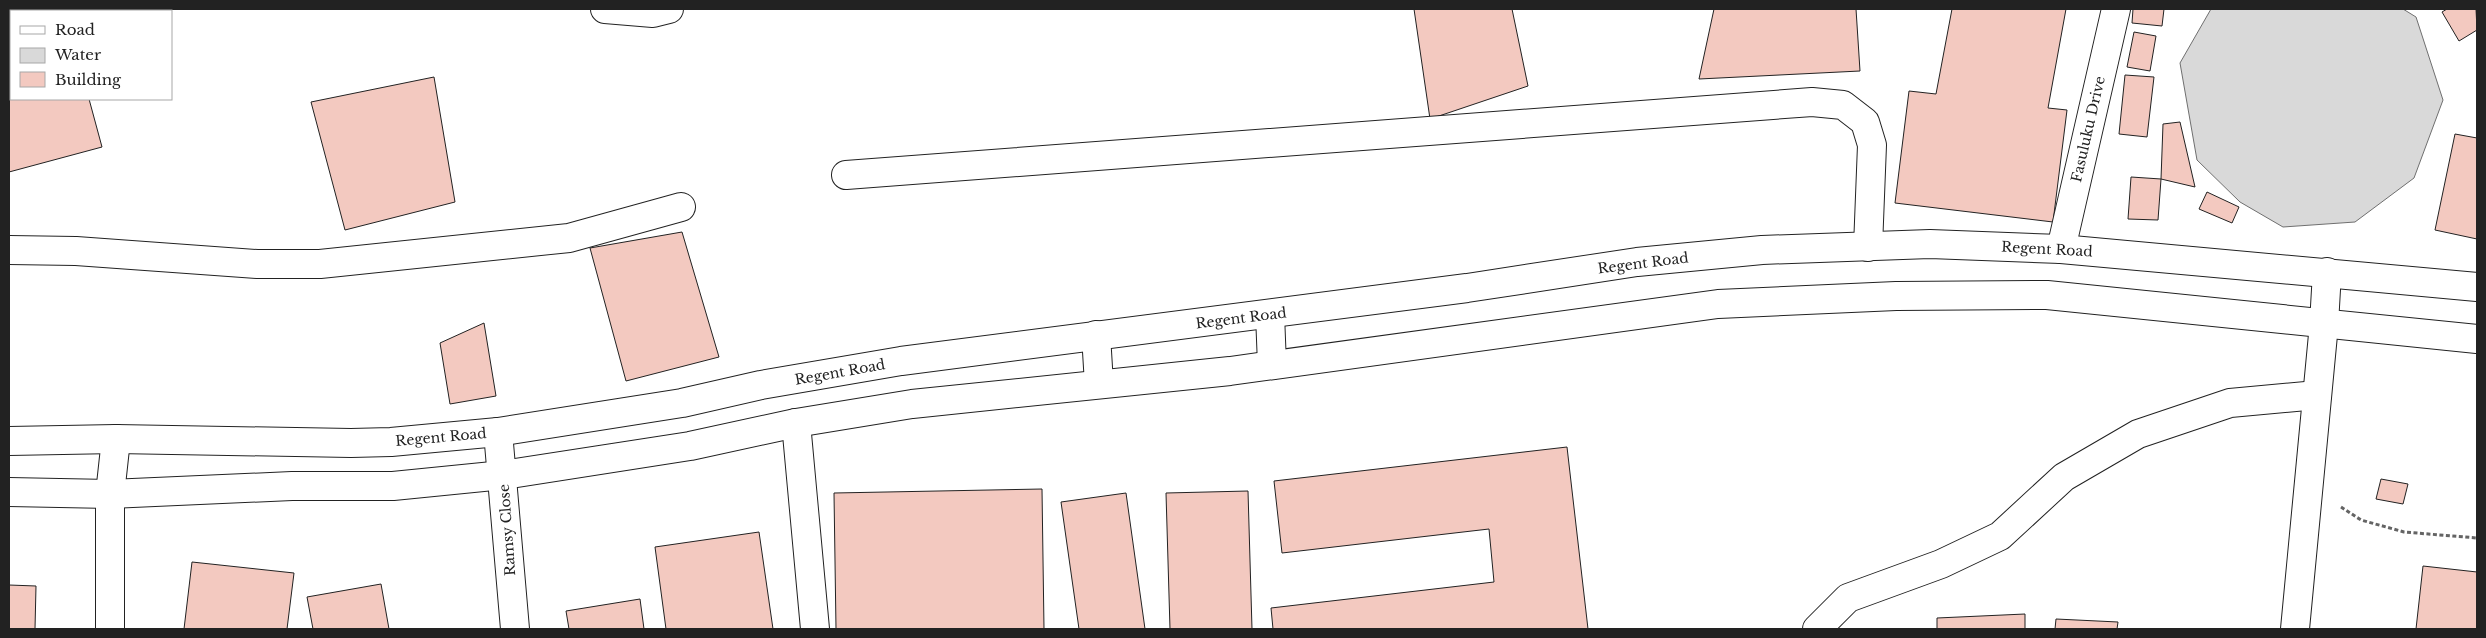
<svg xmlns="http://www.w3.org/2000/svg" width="2486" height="638" viewBox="0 0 2486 638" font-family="'Libre Baskerville',serif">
<rect width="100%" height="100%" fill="#fff"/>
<!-- water -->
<polygon fill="#d9d9d9" stroke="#6f6f6f" points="2211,9 2403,9 2416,17 2443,100 2414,178 2355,222 2283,227 2240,202 2197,160 2180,63"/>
<!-- building -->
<g fill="#f3c9c0" stroke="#222">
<polygon points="1414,9 1512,9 1528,86 1430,119"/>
<polygon points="1714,9 1856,9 1860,71 1699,79"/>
<polygon points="1952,9 2066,9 2048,108 2067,110 2053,222 1895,203 1909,91 1936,94"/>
<polygon points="2133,9 2164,9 2162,26 2132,23"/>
<polygon points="2447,9 2476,9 2477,30 2459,41 2442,12"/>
<polygon points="2134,32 2156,36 2150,71 2127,67"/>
<polygon points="11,67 11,99 89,99 102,147 9,172 9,68"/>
<polygon points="2125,75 2154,77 2147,137 2119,134"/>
<polygon points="434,77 455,202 345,230 311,102"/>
<polygon points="2180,122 2195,187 2161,179 2163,124"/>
<polygon points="2455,134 2477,138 2477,239 2435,230"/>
<polygon points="2131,177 2161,179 2158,220 2128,219"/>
<polygon points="2207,192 2239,207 2232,223 2199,209"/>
<polygon points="682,232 719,357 626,381 590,248"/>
<polygon points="484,323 496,396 450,404 440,343"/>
<polygon points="1567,447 1588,629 1273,629 1271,608 1494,582 1489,529 1282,553 1274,481"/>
<polygon points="2381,479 2408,484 2403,504 2376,499"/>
<polygon points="1042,489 1044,629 836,629 834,493"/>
<polygon points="1248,491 1252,629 1170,629 1166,493"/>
<polygon points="1126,493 1145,629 1079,629 1061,502"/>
<polygon points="759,532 773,629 666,629 655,547"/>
<polygon points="192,562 294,573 287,629 184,629"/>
<polygon points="2423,566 2477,572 2477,629 2416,629"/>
<polygon points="381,584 389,629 313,629 307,597"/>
<polygon points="9,585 36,586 35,629 9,629"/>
<polygon points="640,599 644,629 569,629 566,611"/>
<polygon points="2025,614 2025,629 1937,629 1937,618"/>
<polygon points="2056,619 2118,622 2117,629 2055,629"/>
</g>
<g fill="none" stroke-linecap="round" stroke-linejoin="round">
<defs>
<g id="street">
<polyline points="605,9 653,13 669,9"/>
<polyline points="14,11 36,9"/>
<polyline points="846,175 1812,102 1843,105 1865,122 1872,145 1868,247"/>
<polyline points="2061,249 2116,9"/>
<polyline points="9,250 76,251 257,264 320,264 569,238 681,207"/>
<polyline points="796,423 815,629"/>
<polyline points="498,432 515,629"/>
<polyline points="110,629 110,494 116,439"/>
<polyline points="1817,629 1848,598 1941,564 2000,536 2064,477 2138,434 2230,403 2317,395"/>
<polyline points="2295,629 2324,324 2327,272"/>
</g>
<g id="primary">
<polyline points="1270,314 1272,365"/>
<polyline points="1096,335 1099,384"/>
<polyline points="9,441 116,439 351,443 391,442 498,432 682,403 761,385 901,361 1467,288 1637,262 1762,250 1930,244 2061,249 2477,287"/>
<polyline points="9,492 110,494 292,486 393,486 503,475 690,446 796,423 912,404 1230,371 1718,304 1896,296 2047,295 2477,339"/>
</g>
</defs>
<!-- street casing -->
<use href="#street" stroke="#222" stroke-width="30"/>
<!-- primary casing -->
<use href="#primary" stroke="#222" stroke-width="30"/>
<!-- path -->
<polyline stroke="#646464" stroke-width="3" stroke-dasharray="4 2.5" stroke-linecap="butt" points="2341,507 2361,520 2404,532 2477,538"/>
<!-- street -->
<use href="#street" stroke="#fff" stroke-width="28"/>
<!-- primary -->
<use href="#primary" stroke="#fff" stroke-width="28"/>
</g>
<g text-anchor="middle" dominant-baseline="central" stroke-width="4" stroke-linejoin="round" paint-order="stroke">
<!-- street labels -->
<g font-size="14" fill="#222" stroke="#fff">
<text transform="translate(2088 129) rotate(-77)">Fasuluku Drive</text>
<text transform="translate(2047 249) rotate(3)">Regent Road</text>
<text transform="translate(1643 263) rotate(-7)">Regent Road</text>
<text transform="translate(1241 318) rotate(-7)">Regent Road</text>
<text transform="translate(840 372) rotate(-10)">Regent Road</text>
<text transform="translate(441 437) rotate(-5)">Regent Road</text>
<text transform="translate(507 530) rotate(-94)">Ramsy Close</text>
</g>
</g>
<!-- border -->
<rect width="2486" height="638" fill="none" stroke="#222222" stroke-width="20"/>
<!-- legend -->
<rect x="10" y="10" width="162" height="90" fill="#ffffff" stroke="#a7a7a7"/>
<rect x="20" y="26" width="25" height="8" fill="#ffffff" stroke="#a7a7a7"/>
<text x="55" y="35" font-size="15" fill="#222222">Road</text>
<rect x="20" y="48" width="25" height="15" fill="#d9d9d9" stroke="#a7a7a7"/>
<text x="55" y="60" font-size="15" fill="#222222">Water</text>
<rect x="20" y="72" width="25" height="15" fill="#f3c9c0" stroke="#a7a7a7"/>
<text x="55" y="85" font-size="15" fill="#222222">Building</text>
</svg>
